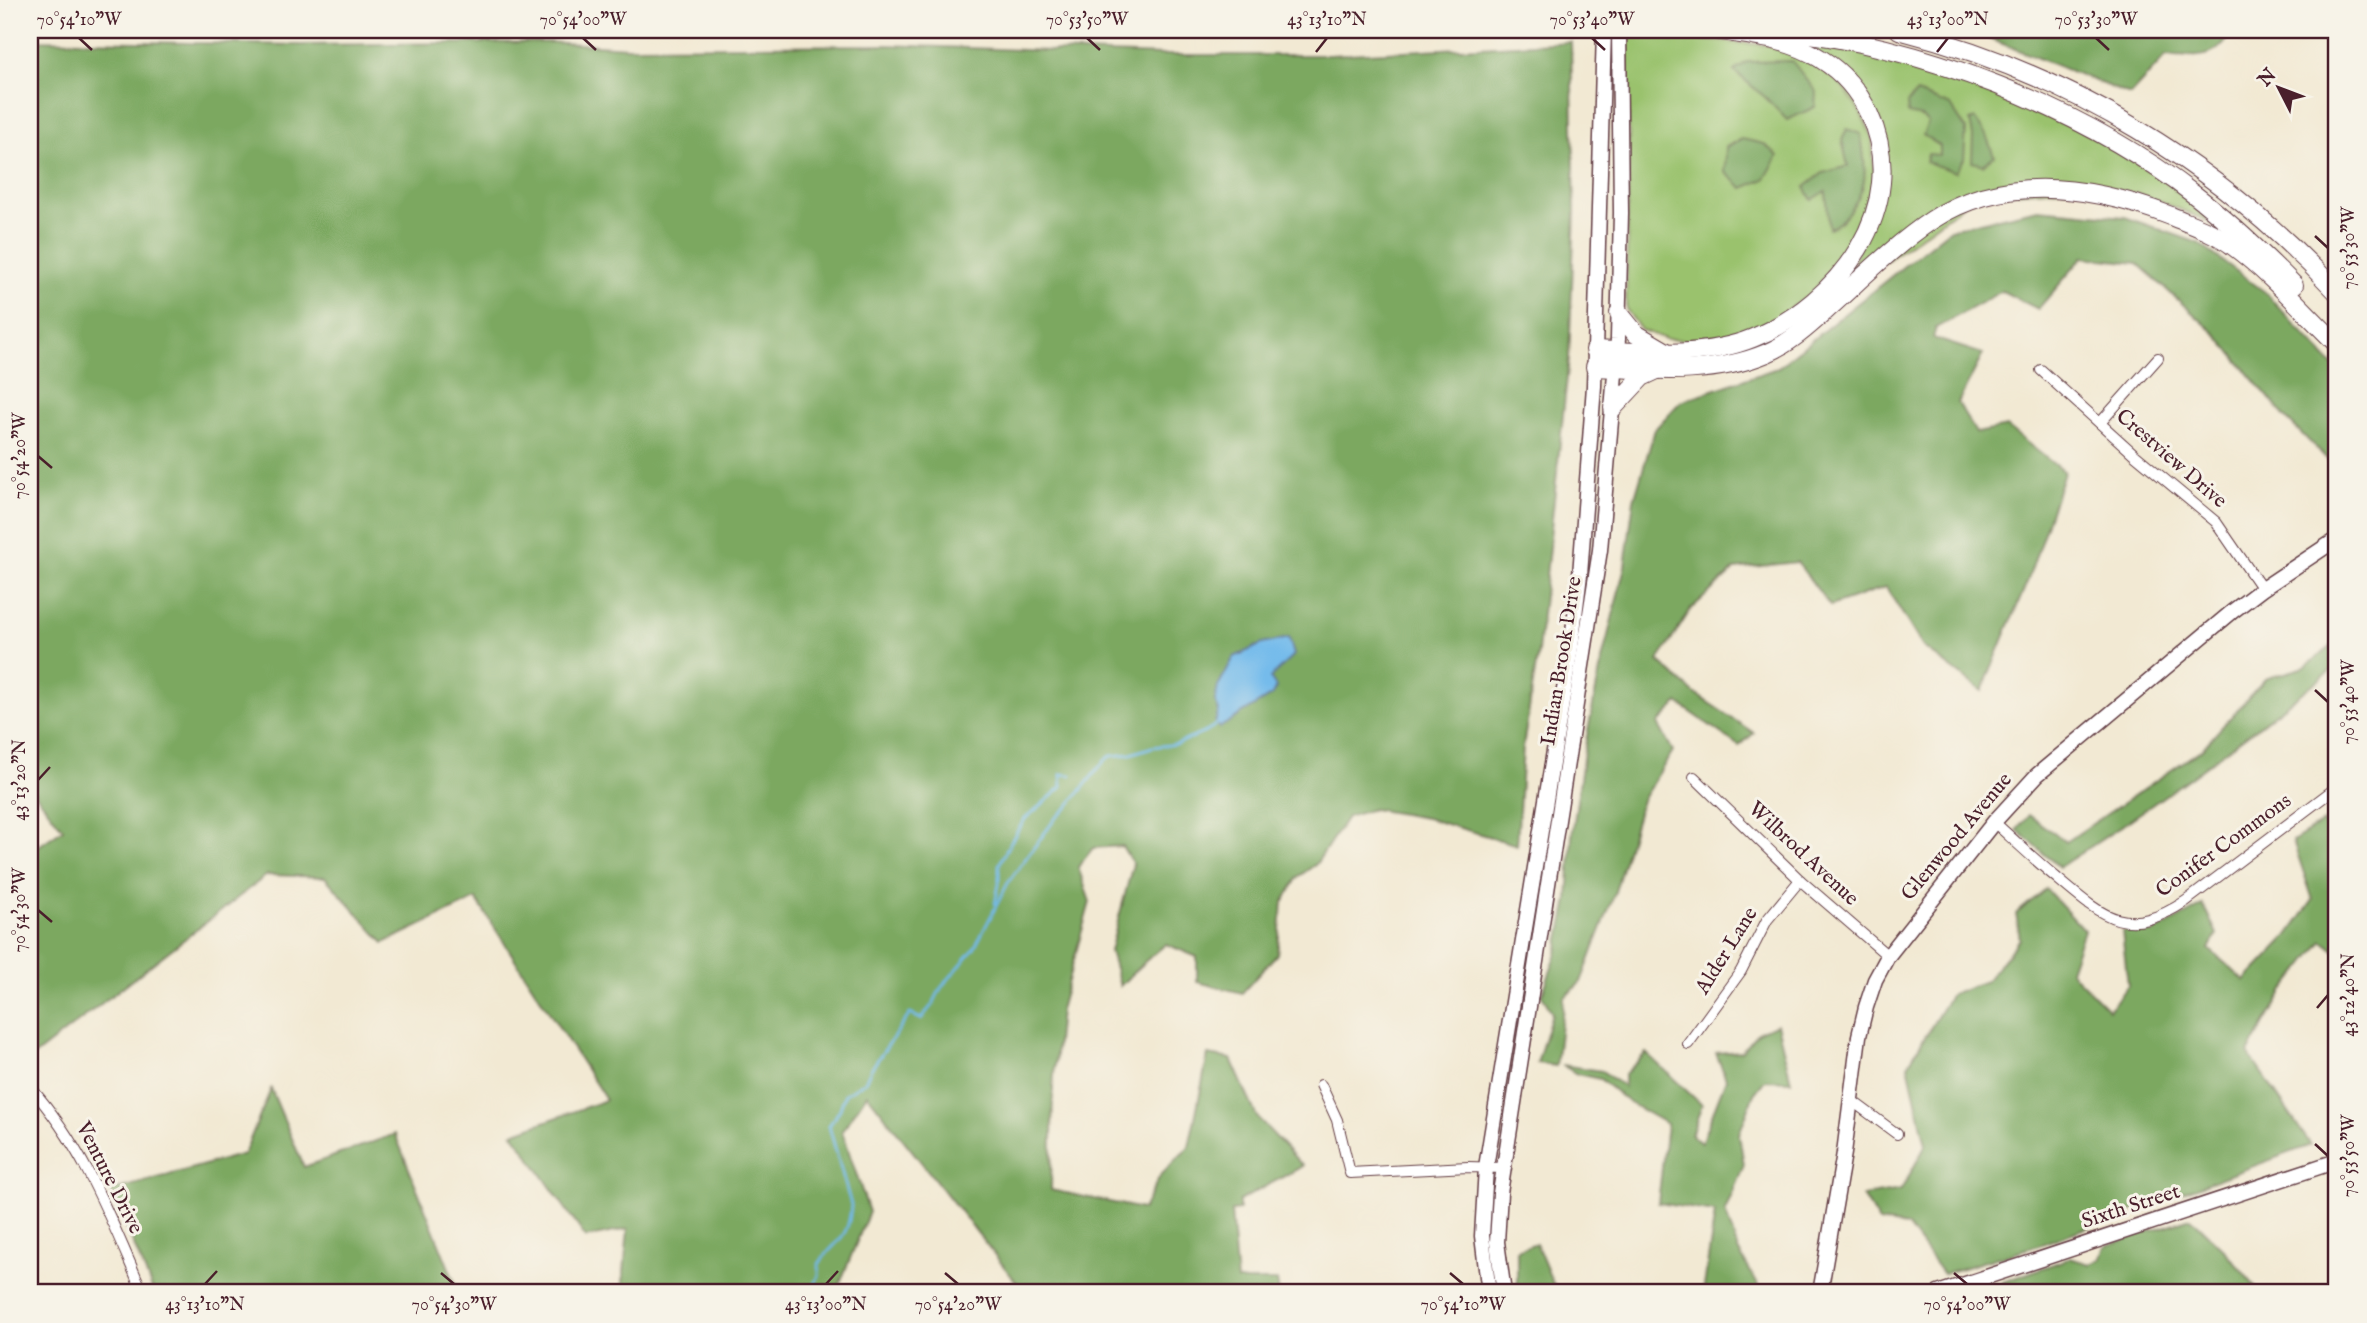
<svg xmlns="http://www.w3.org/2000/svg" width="2367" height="1323" viewBox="0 0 2367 1323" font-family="'IM FELL English',serif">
<rect width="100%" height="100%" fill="#f7f3e8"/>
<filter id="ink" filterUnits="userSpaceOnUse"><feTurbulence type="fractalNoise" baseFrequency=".0143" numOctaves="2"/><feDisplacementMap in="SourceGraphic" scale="14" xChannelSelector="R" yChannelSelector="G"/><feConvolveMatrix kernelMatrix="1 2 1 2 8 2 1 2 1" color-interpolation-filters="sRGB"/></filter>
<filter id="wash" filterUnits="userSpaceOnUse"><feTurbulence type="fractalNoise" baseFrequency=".00686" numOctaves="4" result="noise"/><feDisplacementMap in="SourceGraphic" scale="28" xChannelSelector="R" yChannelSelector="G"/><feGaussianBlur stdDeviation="1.57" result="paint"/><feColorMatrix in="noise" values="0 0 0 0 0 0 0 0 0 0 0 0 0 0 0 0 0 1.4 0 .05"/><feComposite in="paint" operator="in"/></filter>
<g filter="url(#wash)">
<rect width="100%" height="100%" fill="#f2e9d3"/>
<!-- green -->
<g fill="#9ac26d" stroke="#72704c" stroke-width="2">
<polygon points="1627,34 1780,46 1792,50 1846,86 1872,135 1875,188 1852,248 1810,295 1768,323 1737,335 1708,341 1666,339 1641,330 1626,309 1629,144"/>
<path d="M1815,45C1937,60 2063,111 2165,180C2189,197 2212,219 2234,238L2208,221L2174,207L2138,194L2095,186L1976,196L1791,330L1754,349L1728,358L1675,362L1735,349L1854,264L1883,143L1814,48Z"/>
</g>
<!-- forest -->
<g fill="#7ba860" stroke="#626446" stroke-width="2">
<path d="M1968,30H2234C2215,62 2200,56 2166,56L2130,95Z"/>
<polygon points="30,40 301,45 548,42 628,47 888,45 1165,55 1329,55 1571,42 1575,211 1569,358 1538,652 1523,747 1517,845 1426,818 1373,809 1347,817 1316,864 1298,877 1283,903 1277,954 1242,993 1197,982 1197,957 1166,944 1142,964 1120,986 1110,951 1133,864 1122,846 1093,848 1078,867 1090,902 1060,1010 1053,1087 1051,1190 1143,1209 1161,1174 1189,1147 1208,1055 1231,1059 1257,1117 1303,1166 1239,1201 1239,1210 1231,1211 1237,1281 1277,1281 1279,1293 1025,1293 867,1094 842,1131 869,1212 836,1293 622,1293 628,1229 586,1238 513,1133 606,1100 476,899 384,943 325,877 267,875 30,1059 30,852 63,829 30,787"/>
<polygon points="1792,61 1816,92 1815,107 1787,120 1766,98 1734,71 1747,62"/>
<polygon points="1917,93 1951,106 1966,129 1964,159 1956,172 1926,162 1928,154 1940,155 1940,146 1923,135 1928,122 1921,117 1908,114 1907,103"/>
<polygon points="1975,119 1986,135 1994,156 1983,165 1972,162 1973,136 1970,121"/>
<path d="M1847,129L1861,134C1865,167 1871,187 1847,214C1841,221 1838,225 1829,228L1826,191L1812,200L1805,187L1823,173L1848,166L1842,140Z"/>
<polygon points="1742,139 1764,144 1778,156 1765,179 1743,188 1725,172 1726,147"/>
<polygon points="2038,209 2125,217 2198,243 2265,292 2337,370 2337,469 2286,418 2216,334 2137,263 2083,257 2038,309 2002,291 1936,328 1933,338 1983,354 1958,403 1976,433 2007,427 2064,472 2028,580 1982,691 1923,647 1886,587 1830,606 1797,562 1735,569 1691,609 1658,661 1694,693 1754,733 1739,746 1678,703 1658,724 1673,751 1642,800 1614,895 1581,982 1564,998 1556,1066 1537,1063 1552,1013 1542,995 1557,953 1568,900 1572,836 1584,751 1602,660 1625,566 1634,500 1655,429 1681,401 1777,368 1950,229"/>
<path d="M2337,642V666C2246,735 2157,806 2059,867L2017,830L2029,815L2066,842L2202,749L2265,679L2305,667Z"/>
<polygon points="2323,822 2337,849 2337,952 2323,941 2283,992 2248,1053 2311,1145 2042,1244 1943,1274 1907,1226 1879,1222 1863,1196 1901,1190 1926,1145 1908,1065 1951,994 1986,981 2020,939 2016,914 2046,889 2084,930 2070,971 2109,1010 2128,985 2122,931 2153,933 2203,905 2217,934 2209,949 2245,981 2286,938 2313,900 2293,841"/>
<polygon points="1777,1024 1791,1081 1765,1080 1754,1094 1739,1134 1744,1165 1725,1211 1738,1250 1762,1292 1766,1293 1703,1293 1715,1212 1658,1203 1667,1124 1628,1102 1600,1079 1577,1074 1562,1065 1602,1071 1624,1087 1624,1075 1646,1053 1702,1105 1691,1135 1701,1143 1726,1079 1716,1053 1742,1051 1757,1033"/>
<polygon points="271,1089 304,1167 395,1134 459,1293 154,1293 111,1191 244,1154"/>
<polygon points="2191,1218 2226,1252 2258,1290 2257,1293 2006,1293 2003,1282 2070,1258 2090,1264 2100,1260 2105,1246"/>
<polygon points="1536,1243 1554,1286 1560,1293 1517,1293 1517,1250"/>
</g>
<!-- water -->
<polygon fill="#74bbeb" stroke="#5f6d8b" stroke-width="2" points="1289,638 1294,655 1270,678 1276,687 1272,695 1219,728 1215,722 1219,711 1215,701 1218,686 1234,657 1262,644"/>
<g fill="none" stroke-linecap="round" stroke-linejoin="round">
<!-- stream -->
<g stroke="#74bbeb" stroke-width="2.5">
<polyline points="995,904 999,884 999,865 1010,843 1025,819 1062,787 1061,774 1071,775"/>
<path d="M813,1288L819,1275V1264C835,1239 849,1242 851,1205L829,1126L840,1109L845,1094L865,1082L871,1069L910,1014L921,1019L933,1004L941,988L974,949L1009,881L1055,819L1067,808L1105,760L1111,756L1131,754L1152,747L1177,744L1208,731L1216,724"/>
</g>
</g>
</g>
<g filter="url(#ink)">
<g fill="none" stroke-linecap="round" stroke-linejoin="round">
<defs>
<g id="street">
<polyline points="2041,370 2134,454 2216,522 2262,589"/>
<polyline points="2100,423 2158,358"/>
<polyline points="1694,777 1800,880 1888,956"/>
<path d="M1994,822C2015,841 2036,861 2058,879C2105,919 2128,939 2186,901L2337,787"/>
<polyline points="1688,1044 1741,971 1767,920 1800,880"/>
<polyline points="1321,1085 1337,1120 1350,1173 1468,1167 1504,1168"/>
<path d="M30,1087C84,1147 111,1220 143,1293"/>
<polyline points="1851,1100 1897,1134"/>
</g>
<g id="secondary">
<polyline points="1489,1293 1482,1236 1486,1167 1571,647 1580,575 1594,386 1604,30"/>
<polyline points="1504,1293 1497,1242 1500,1193 1600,550 1618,339 1621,213 1619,30"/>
<polyline points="1820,1293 1844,1153 1859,1036 1866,1007 1875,980 1888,956 1994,822 2037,775 2233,611 2262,589 2337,539"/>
<polyline points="1938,1293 2337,1161"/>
</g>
<g id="highway">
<path d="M1778,30C1920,44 2083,108 2196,196C2231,223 2263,254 2294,285"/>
<path d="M1899,30C2069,73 2218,164 2337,292"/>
<polyline points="1619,313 1636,334 1665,351"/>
<path d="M1595,350C1647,353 1704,358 1753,338C1838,304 1912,206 1869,114C1859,92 1842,72 1821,59C1789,38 1750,36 1714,30"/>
<path d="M1595,367C1653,370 1713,376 1767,353C1791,343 1812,323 1831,306C1863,277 1896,244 1932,220C2005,172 2095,187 2171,216C2192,225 2215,232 2233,246C2271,274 2303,311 2337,344"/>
<polyline points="1613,408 1642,377 1659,369"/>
</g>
</defs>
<!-- street casing -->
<use href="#street" stroke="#633d44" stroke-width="12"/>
<!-- secondary casing -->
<use href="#secondary" stroke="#633d44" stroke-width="17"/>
<!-- highway casing -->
<use href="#highway" stroke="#633d44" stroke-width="20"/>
<!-- street -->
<use href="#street" stroke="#fff" stroke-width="10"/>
<!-- secondary -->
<use href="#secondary" stroke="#fff" stroke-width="14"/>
<!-- highway -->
<use href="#highway" stroke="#fff" stroke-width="18"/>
</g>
</g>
<!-- ticks -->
<path fill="none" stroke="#4a1f2b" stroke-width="2.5" d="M79,38L92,50M583,38L596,50M1087,38L1100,50M1592,38L1605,50M2096,38L2109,50M1316,52L1327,38M1937,52L1948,38M2315,236L2328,248M38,456L52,468M2315,690L2328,702M38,780L50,767M38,910L52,922M2317,1008L2328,995M2315,1144L2328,1156M441,1273L454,1284M945,1273L958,1284M1450,1273L1463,1284M1954,1273L1967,1284M205,1284L217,1271M826,1284L838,1271"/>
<g text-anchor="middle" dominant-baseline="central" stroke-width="6" stroke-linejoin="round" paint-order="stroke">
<!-- street labels -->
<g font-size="21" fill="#4a1f2b" stroke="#f7f3e8">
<text transform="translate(2171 459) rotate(41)">Crestview Drive</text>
<text transform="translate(1562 661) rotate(-81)">Indian Brook Drive</text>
<text transform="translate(1957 837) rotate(-50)">Glenwood Avenue</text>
<text transform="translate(2224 846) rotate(-36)">Conifer Commons</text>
<text transform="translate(1803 854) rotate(43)">Wilbrod Avenue</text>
<text transform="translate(1727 951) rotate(-58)">Alder Lane</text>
<text transform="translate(109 1178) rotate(63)">Venture Drive</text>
<text transform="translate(2131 1207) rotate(-18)">Sixth Street</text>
</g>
</g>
<!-- margin -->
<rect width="2367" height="1323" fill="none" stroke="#f7f3e8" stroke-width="77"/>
<!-- north arrow -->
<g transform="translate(2279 88) rotate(312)" stroke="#f7f3e8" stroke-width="5" paint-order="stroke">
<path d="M0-5L12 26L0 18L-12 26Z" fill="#4a1f2b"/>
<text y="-10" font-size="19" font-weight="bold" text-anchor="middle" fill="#4a1f2b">N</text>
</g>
<rect x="38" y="38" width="2290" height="1246" fill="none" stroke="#4a1f2b" stroke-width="2.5"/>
<g font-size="18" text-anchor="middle" fill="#4a1f2b">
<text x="79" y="25">70°54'10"W</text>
<text x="583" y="25">70°54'00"W</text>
<text x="1087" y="25">70°53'50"W</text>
<text x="1327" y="25">43°13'10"N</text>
<text x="1592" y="25">70°53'40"W</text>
<text x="1948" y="25">43°13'00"N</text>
<text x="2096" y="25">70°53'30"W</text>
<text transform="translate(2348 248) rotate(-90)" y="6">70°53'30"W</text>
<text transform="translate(19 456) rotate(-90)" y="6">70°54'20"W</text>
<text transform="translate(2348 702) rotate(-90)" y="6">70°53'40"W</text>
<text transform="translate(19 780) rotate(-90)" y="6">43°13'20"N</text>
<text transform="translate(19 910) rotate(-90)" y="6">70°54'30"W</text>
<text transform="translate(2348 995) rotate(-90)" y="6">43°12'40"N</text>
<text transform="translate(2348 1156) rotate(-90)" y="6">70°53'50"W</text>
<text x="205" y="1310">43°13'10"N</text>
<text x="454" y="1310">70°54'30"W</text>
<text x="826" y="1310">43°13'00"N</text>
<text x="958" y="1310">70°54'20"W</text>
<text x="1463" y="1310">70°54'10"W</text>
<text x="1967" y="1310">70°54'00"W</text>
</g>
</svg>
